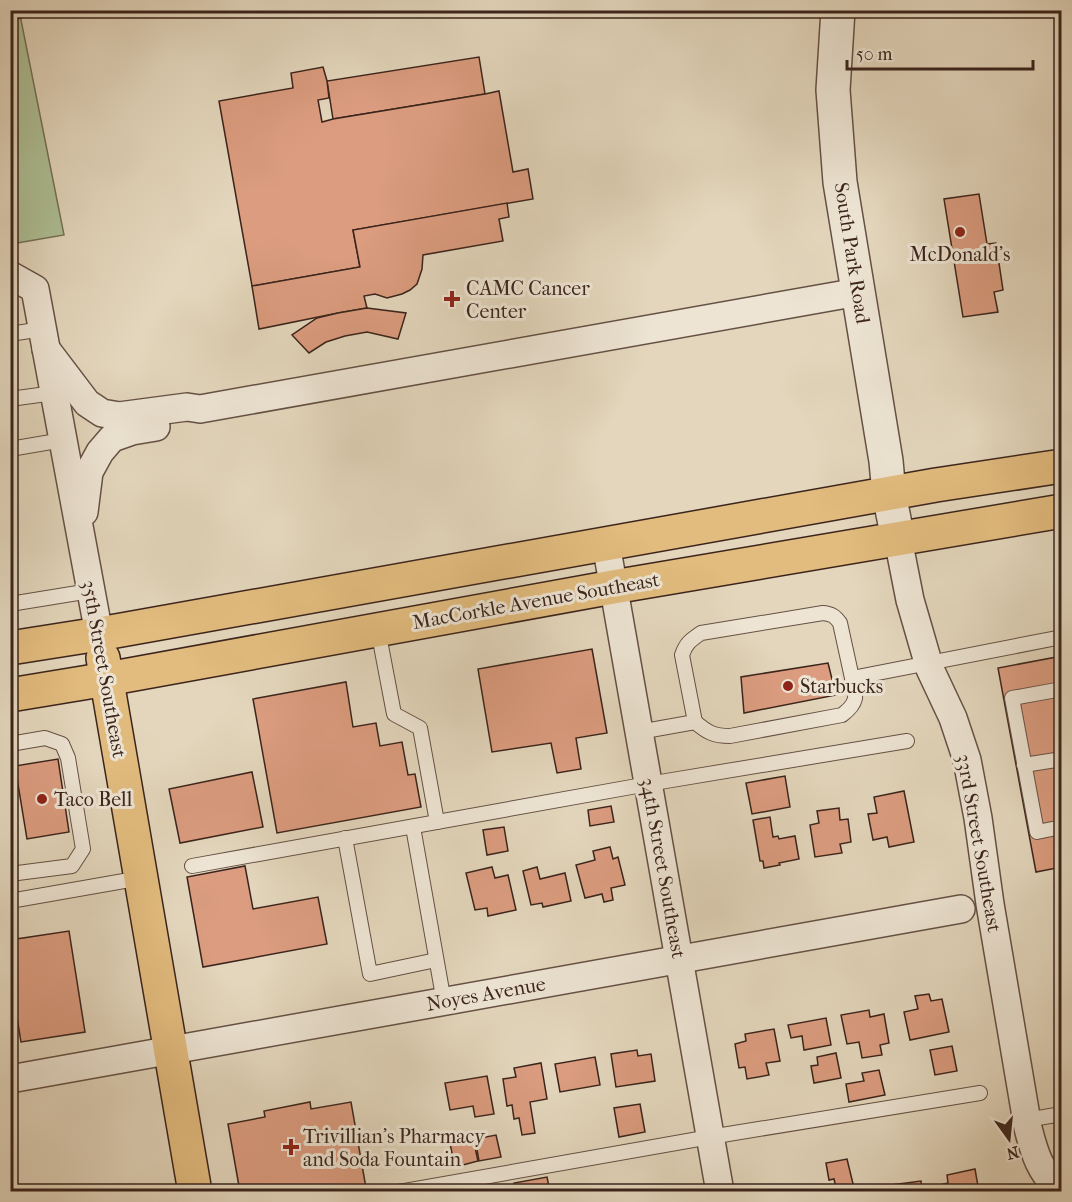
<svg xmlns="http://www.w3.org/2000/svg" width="1072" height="1202" viewBox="0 0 1072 1202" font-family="'IM FELL French Canon',serif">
<rect width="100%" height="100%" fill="#e3d6bc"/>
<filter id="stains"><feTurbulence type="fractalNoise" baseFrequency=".00333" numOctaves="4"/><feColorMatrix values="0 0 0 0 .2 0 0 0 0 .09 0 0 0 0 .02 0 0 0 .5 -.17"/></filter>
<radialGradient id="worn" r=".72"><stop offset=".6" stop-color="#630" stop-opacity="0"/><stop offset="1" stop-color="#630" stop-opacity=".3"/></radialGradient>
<!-- green -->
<polygon fill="#aebf95" stroke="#747258" stroke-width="1.5" points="19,10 64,235 11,244 10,11"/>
<!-- building -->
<g fill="#db9c7f" stroke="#3b241c" stroke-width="1.5">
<polygon points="10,10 21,10 22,18 10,20"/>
<polygon points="479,57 485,94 333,119 327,81"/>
<polygon points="323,67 327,81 329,98 318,100 322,122 333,119 485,94 499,91 513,172 528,169 533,199 353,230 360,267 252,286 219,101 293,88 291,73"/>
<polygon points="979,194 987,244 996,243 1003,290 994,292 998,312 963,317 944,199"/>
<polygon points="507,203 509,217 499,219 503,241 423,255 422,269 417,284 410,290 402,294 387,298 375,294 364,296 367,308 338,313 259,329 252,286 360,267 353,230"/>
<polygon points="367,308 406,313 398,339 367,332 345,336 326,342 309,353 292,335 317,318 338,313"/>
<polygon points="592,649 607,733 576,738 581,769 557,773 551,743 492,752 478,669"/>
<polygon points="1062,656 1062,867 1036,872 998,668"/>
<polygon points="828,663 836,695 744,713 741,677"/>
<polygon points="346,682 353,727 376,723 380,746 402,742 408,775 415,774 421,807 277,833 253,699"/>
<polygon points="58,759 69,832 27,839 15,766"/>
<polygon points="252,772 263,827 180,843 169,789"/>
<polygon points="785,776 790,807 752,814 746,783"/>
<polygon points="904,791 914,842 889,847 887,837 873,840 868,814 877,813 874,797"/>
<polygon points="611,806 614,822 590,826 588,810"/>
<polygon points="839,808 840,820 848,819 851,842 840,844 842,853 815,857 810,825 819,823 817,811"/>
<polygon points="770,817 773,837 778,836 779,839 795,836 799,859 779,863 780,865 764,868 763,861 760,861 753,820"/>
<polygon points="504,827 508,851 487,855 483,830"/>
<polygon points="610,847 613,859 618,857 625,885 611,888 613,900 604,902 602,894 585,898 576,865 595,860 593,851"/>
<polygon points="245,866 253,909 318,897 327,944 203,967 187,877"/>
<polygon points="492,867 495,878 508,875 516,910 488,916 487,908 475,910 466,873"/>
<polygon points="537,867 540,879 565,873 571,901 543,907 542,903 531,905 523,871"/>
<polygon points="69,931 85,1032 21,1042 10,975 10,940"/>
<polygon points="929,994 931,1001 942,999 949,1032 910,1040 904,1012 918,1009 915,996"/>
<polygon points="869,1010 870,1017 884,1014 889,1043 880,1045 882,1055 862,1058 859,1042 847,1044 841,1015"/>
<polygon points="826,1018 831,1045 804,1050 802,1036 791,1038 788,1025"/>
<polygon points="774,1029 780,1061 766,1063 769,1075 747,1079 745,1067 739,1068 735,1044 746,1041 745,1034"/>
<polygon points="952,1046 957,1071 935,1075 930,1050"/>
<polygon points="637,1050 638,1056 651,1054 655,1081 616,1087 611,1054"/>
<polygon points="836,1053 841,1078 814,1083 811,1066 818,1065 817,1057"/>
<polygon points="595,1057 600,1085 560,1092 555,1064"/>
<polygon points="541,1063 547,1099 530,1102 535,1133 522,1135 519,1118 514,1119 512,1105 507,1106 503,1079 516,1077 514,1068"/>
<polygon points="879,1070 885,1095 849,1102 846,1084 864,1081 862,1073"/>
<polygon points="487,1076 494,1114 475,1117 473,1106 450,1110 445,1083"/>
<polygon points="310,1102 311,1109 351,1102 366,1188 348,1192 240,1192 228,1124 265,1117 264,1111"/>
<polygon points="640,1104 645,1132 619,1137 614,1108"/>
<polygon points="472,1134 478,1161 455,1167 449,1139"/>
<polygon points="496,1135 501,1157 479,1161 475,1139"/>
<polygon points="847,1159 855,1192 837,1192 834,1179 829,1180 826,1163"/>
<polygon points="975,1169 979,1192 936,1192 935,1186 948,1183 947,1175"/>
<polygon points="547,1177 550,1192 515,1192 514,1183"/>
<polygon points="921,1181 922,1192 877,1192 876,1187"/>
</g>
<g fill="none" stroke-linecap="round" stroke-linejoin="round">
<defs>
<g id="service">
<polyline points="10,334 42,329"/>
<polyline points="10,399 54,393"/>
<polyline points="10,449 63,440"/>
<polyline points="10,604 90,591"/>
<polyline points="378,630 394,714 420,728 437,822"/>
<polyline points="1062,689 1012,698 1037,832 1062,827"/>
<path d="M695,722C707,732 713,736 730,736L842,715C858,703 857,696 852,678"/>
<path d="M639,732L695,722L682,655C686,643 691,640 701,633L823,613C832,614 835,616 840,623L852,678L1062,637"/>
<polyline points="10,744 45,738 62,744 68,758 83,849 72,866 10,874"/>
<polyline points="1024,765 1062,759"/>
<polyline points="413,827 444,1002"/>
<polyline points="345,838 370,974 436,960"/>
<polyline points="192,866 648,784 907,741"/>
<polyline points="10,901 141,878"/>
<polyline points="1026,1120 1062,1114"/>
<polyline points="399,1192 710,1137 980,1093"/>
</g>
<g id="minor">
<polyline points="10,275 35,289 99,634"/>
<polyline points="46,349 87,403 102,413 119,416 187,407 200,409 858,292"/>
<polyline points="84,512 89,472 100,452 112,438 132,431 156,427"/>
<path d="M898,539L910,600L930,669L953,718L967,760L978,818L990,904L1028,1128C1035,1156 1040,1170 1060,1192"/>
<polyline points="606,544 720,1192"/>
<polyline points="10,1079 961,909"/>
</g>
<polyline id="tertiary" points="838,10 833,90 840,182 886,461 889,494 898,539"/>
<g id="primary">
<polyline points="10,648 99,634 936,485 1062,466"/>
<polyline points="103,658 195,1192"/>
<polyline points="10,695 107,679 613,587 1062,511"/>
</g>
</defs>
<!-- service casing -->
<use href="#service" stroke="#655044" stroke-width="16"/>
<!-- minor casing -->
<use href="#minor" stroke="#655044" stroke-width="30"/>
<!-- tertiary casing -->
<use href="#tertiary" stroke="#655044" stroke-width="36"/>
<!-- primary casing -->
<use href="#primary" stroke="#3b241c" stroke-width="36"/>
<!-- service -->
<use href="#service" stroke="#ede4d3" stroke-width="14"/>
<!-- minor -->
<use href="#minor" stroke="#ede4d3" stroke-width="27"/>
<!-- tertiary -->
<use href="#tertiary" stroke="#ede4d3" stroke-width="33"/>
<!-- primary -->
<use href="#primary" stroke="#e2bb7e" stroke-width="33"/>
</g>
<!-- markers -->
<g fill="#8f2418" stroke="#ede4d3" stroke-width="2">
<circle cx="960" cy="232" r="6"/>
<path d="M449 290h6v6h6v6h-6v6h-6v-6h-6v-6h6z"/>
<circle cx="788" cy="686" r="6"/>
<circle cx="42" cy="799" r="6"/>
<path d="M288 1138h6v6h6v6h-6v6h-6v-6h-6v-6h6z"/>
</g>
<g text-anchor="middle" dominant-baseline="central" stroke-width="6" stroke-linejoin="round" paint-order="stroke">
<!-- street labels -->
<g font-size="20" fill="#3b241c" stroke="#ede4d3">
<text transform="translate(852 253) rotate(81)">South Park Road</text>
<text transform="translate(536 601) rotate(-10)">MacCorkle Avenue Southeast</text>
<text transform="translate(104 669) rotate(80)">35th Street Southeast</text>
<text transform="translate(979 843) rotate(80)">33rd Street Southeast</text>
<text transform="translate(663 868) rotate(80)">34th Street Southeast</text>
<text transform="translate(486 994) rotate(-10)">Noyes Avenue</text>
</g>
<!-- poi labels -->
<g font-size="20" fill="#3b241c" stroke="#ede4d3" text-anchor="start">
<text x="960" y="254" text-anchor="middle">McDonald's</text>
<text x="466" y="288">CAMC Cancer<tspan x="466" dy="23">Center</tspan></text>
<text x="800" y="686">Starbucks</text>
<text x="54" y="799">Taco Bell</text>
<text x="303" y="1136">Trivillian's Pharmacy<tspan x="303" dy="23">and Soda Fountain</tspan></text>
</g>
</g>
<!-- margin -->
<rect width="1072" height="1202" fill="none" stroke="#e3d6bc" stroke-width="36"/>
<rect x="12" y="12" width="1048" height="1178" fill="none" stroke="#3b241c" stroke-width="3"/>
<rect x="18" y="18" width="1036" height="1166" fill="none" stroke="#3b241c" stroke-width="1.5"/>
<!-- north arrow -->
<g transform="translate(1009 1139) rotate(165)" stroke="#ede4d3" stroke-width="4.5" paint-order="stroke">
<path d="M0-4.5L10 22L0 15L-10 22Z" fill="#3b241c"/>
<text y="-9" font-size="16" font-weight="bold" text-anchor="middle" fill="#3b241c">N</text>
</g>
<!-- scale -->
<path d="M847 60v9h186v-9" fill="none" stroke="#3b241c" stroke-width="3"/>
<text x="856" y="60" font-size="18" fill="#3b241c" stroke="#ede4d3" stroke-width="4.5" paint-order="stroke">50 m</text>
<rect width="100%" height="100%" filter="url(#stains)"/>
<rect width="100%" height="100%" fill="url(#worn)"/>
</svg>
